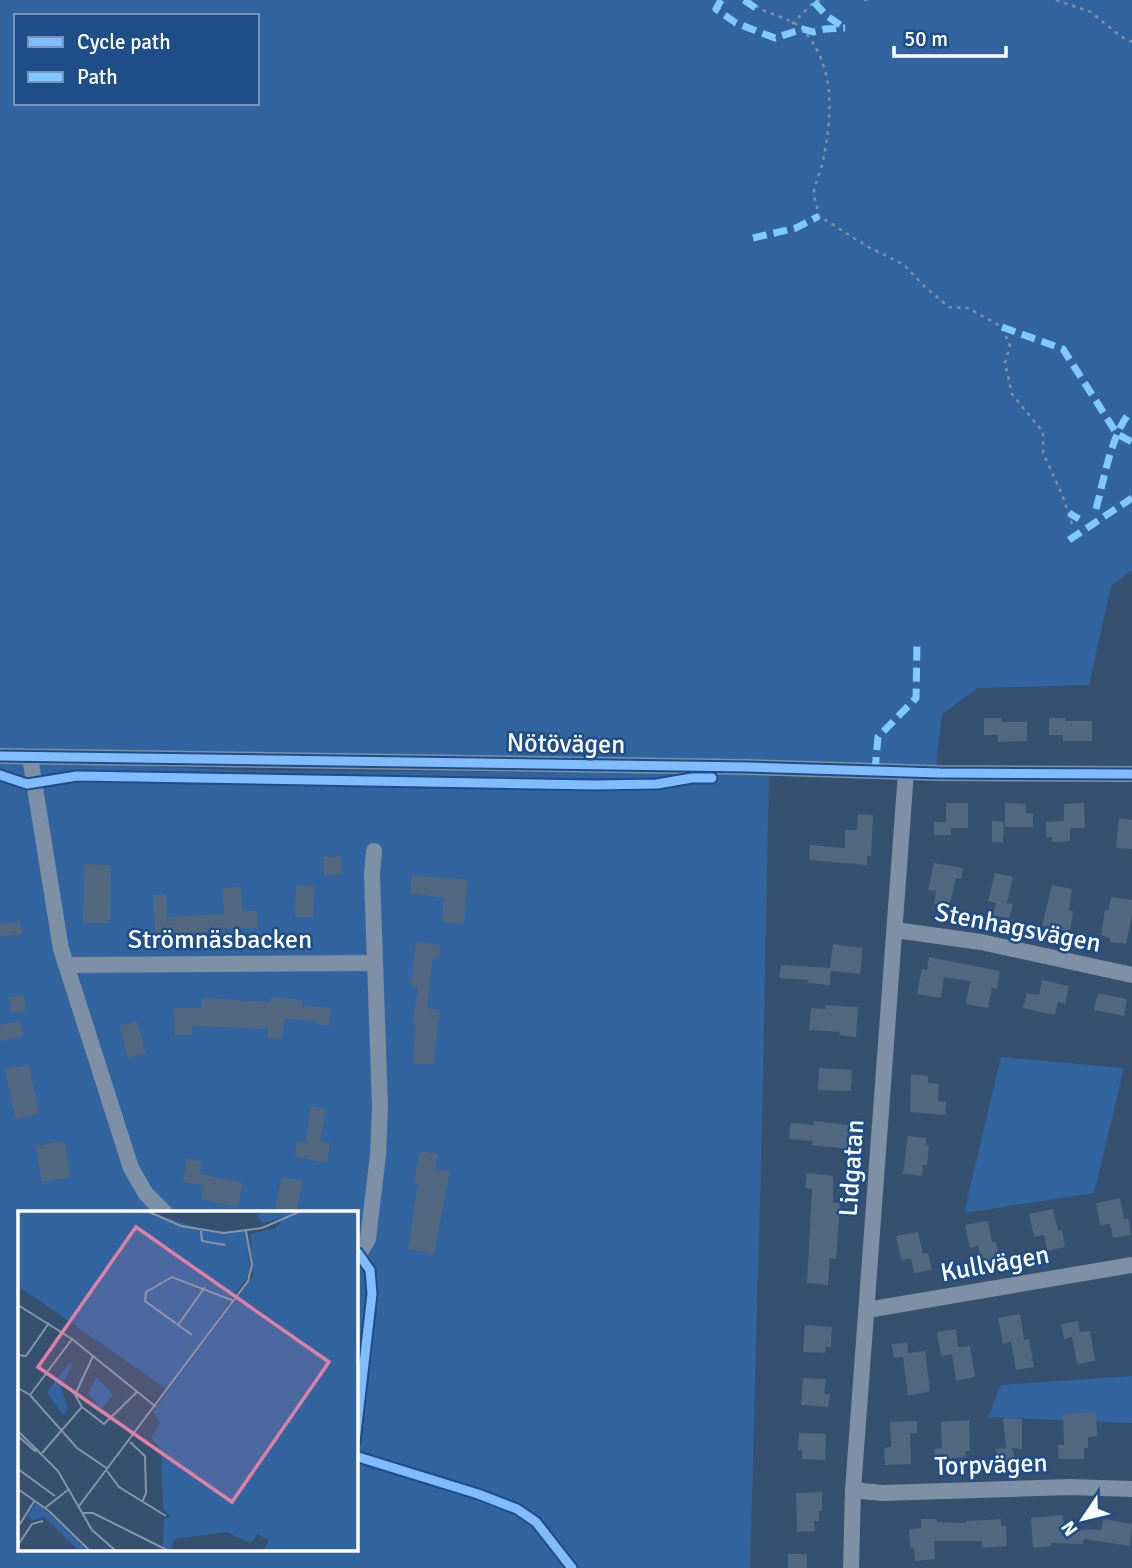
<svg xmlns="http://www.w3.org/2000/svg" width="1132" height="1568" viewBox="0 0 1132 1568" font-family="Signika,sans-serif">
<rect width="100%" height="100%" fill="#365070"/>
<!-- green -->
<g fill="#32649f" fill-rule="evenodd">
<path d="M0,0H1132V570L1111,586L1089,685L978,688L942,714L935,775L749,764L0,748ZM16,16H257V103H16Z"/>
<path d="M28,761L235,770L769,774L762,1123L750,1568H0V763ZM19,1213H355V1549H19Z"/>
<polygon points="1001,1057 1124,1068 1094,1193 964,1213"/>
<polygon points="1132,1376 1132,1423 988,1417 1001,1385"/>
</g>
<!-- building -->
<g fill="#526780">
<polygon points="984,718 1001,718 1001,722 1027,722 1027,741 998,742 998,735 984,735"/>
<polygon points="1049,718 1065,718 1065,721 1092,721 1092,741 1063,741 1063,735 1049,735"/>
<polygon points="946,803 968,803 968,828 951,828 951,835 934,835 934,822 946,822"/>
<polygon points="1005,803 1026,804 1026,813 1033,814 1033,827 1005,827"/>
<polygon points="1084,803 1085,828 1070,828 1070,841 1052,842 1052,837 1046,837 1046,822 1064,821 1064,804"/>
<polygon points="858,814 873,815 871,856 867,856 867,865 809,860 810,845 845,848 845,830 857,830"/>
<polygon points="1119,818 1132,820 1132,849 1116,848"/>
<polygon points="992,821 1004,822 1003,843 992,842"/>
<polygon points="341,856 342,874 324,875 323,857"/>
<polygon points="934,863 963,868 961,879 956,878 949,907 934,904 936,891 928,890"/>
<polygon points="84,864 111,865 110,923 83,923"/>
<polygon points="995,873 1013,877 1007,903 1013,904 1009,919 993,915 996,903 988,901"/>
<polygon points="412,875 467,880 464,924 442,922 444,898 410,893"/>
<polygon points="296,885 314,886 313,917 295,917"/>
<polygon points="1052,885 1072,889 1069,911 1073,911 1070,931 1042,926"/>
<polygon points="241,887 242,911 257,911 257,928 207,929 208,933 156,936 153,895 166,894 167,917 224,914 223,888"/>
<polygon points="1111,897 1132,900 1132,916 1126,944 1110,942 1110,938 1101,935 1105,910 1108,910"/>
<polygon points="20,921 22,934 0,937 0,924"/>
<polygon points="416,942 440,945 439,957 433,957 427,1008 440,1010 433,1065 413,1063 416,1025 413,1024 418,988 411,987"/>
<polygon points="833,944 863,948 860,974 831,971 830,985 807,983 808,980 779,978 781,965 830,968"/>
<polygon points="929,957 1000,971 997,989 992,988 988,1008 966,1004 970,981 944,977 941,998 917,994 922,969 927,970"/>
<polygon points="1042,980 1069,986 1065,1004 1058,1002 1055,1015 1023,1008 1027,993 1039,995"/>
<polygon points="1098,993 1127,999 1124,1016 1094,1010"/>
<polygon points="24,995 26,1011 11,1013 9,997"/>
<polygon points="271,997 303,1000 302,1006 331,1008 329,1026 317,1024 317,1021 284,1019 282,1039 267,1038 268,1029 192,1026 192,1035 175,1035 174,1008 202,1008 202,998 270,1002"/>
<polygon points="826,1005 858,1007 856,1037 839,1035 840,1032 809,1030 811,1008 825,1009"/>
<polygon points="21,1021 24,1036 0,1041 0,1025"/>
<polygon points="137,1021 146,1053 128,1058 119,1026"/>
<polygon points="29,1065 39,1113 16,1120 5,1069"/>
<polygon points="819,1068 852,1070 851,1091 818,1090"/>
<polygon points="911,1074 928,1076 928,1083 939,1084 938,1101 946,1102 945,1115 910,1112"/>
<polygon points="311,1106 326,1109 320,1141 330,1143 327,1163 295,1157 297,1142 305,1143"/>
<polygon points="814,1121 849,1125 847,1149 812,1145 813,1141 789,1139 791,1123 814,1125"/>
<polygon points="908,1136 926,1138 926,1145 929,1145 927,1165 923,1165 922,1176 903,1174"/>
<polygon points="64,1141 71,1177 42,1182 36,1146"/>
<polygon points="420,1151 438,1154 435,1169 450,1171 434,1254 408,1249 418,1184 414,1183"/>
<polygon points="187,1159 202,1161 200,1174 243,1183 237,1207 201,1199 204,1186 183,1182"/>
<polygon points="807,1173 833,1176 833,1202 840,1203 836,1259 830,1258 828,1285 807,1283 812,1189 805,1188"/>
<polygon points="282,1177 303,1181 296,1213 274,1213"/>
<polygon points="1120,1198 1124,1219 1128,1218 1131,1235 1113,1238 1110,1224 1100,1225 1096,1203"/>
<polygon points="1053,1209 1058,1231 1062,1230 1065,1247 1047,1251 1044,1235 1034,1237 1029,1214"/>
<polygon points="988,1221 992,1242 996,1242 999,1258 981,1262 978,1246 970,1248 965,1225"/>
<polygon points="918,1232 923,1254 928,1253 932,1270 914,1273 911,1258 901,1260 896,1236"/>
<polygon points="1020,1314 1024,1340 1029,1339 1034,1367 1016,1370 1011,1342 1003,1344 998,1318"/>
<polygon points="1078,1321 1080,1332 1090,1331 1095,1361 1077,1364 1072,1337 1064,1339 1061,1324"/>
<polygon points="805,1325 832,1327 831,1347 826,1347 825,1353 803,1352"/>
<polygon points="956,1329 958,1347 970,1346 975,1377 956,1381 952,1354 941,1356 937,1332"/>
<polygon points="907,1343 908,1353 925,1351 930,1391 908,1396 903,1357 894,1358 892,1344"/>
<polygon points="803,1378 826,1379 824,1394 830,1394 828,1407 801,1405"/>
<polygon points="1096,1412 1097,1436 1088,1437 1088,1448 1084,1448 1084,1459 1059,1459 1058,1445 1064,1445 1063,1414"/>
<polygon points="1003,1418 1022,1419 1022,1449 1012,1448 1015,1460 997,1462 996,1449 1009,1448 1006,1448"/>
<polygon points="969,1420 970,1451 965,1451 966,1457 952,1458 952,1462 936,1463 935,1449 942,1448 941,1422"/>
<polygon points="917,1421 917,1433 910,1433 911,1464 885,1465 884,1448 891,1447 890,1422"/>
<polygon points="799,1433 826,1434 825,1460 802,1459 802,1450 798,1450"/>
<polygon points="822,1492 822,1511 819,1511 819,1521 814,1521 815,1531 797,1532 796,1493"/>
<polygon points="1063,1515 1064,1529 1101,1530 1103,1519 1132,1524 1130,1546 1083,1539 1083,1544 1051,1543 1051,1546 1033,1548 1031,1518"/>
<polygon points="921,1519 936,1519 937,1522 966,1523 966,1521 1001,1519 1001,1526 1006,1526 1007,1546 982,1548 982,1541 934,1541 935,1559 915,1561 914,1548 910,1548 909,1529 921,1528"/>
<rect x="788" y="1554" width="19" height="14"/>
</g>
<g fill="none" stroke-linecap="round" stroke-linejoin="round">
<!-- path -->
<g stroke="#7d90a5" stroke-width="2.5" stroke-dasharray="3.5 5" stroke-linecap="butt">
<path d="M749,0C764,16 792,16 804,31C837,69 832,119 822,165C820,174 813,187 814,195C815,202 818,209 819,216L870,248L903,264L924,286L949,307L968,308L1002,327L1010,346L1005,363L1012,394L1043,432V453L1062,494L1072,524"/>
<polyline points="864,0 871,0"/>
<polyline points="1056,0 1091,12 1120,36 1132,42"/>
<polyline points="792,24 814,2 822,0"/>
</g>
<!-- street -->
<g stroke="#7d90a5" stroke-width="16">
<polyline points="0,756 748,767 940,773 1132,774"/>
<polyline points="30,757 61,949 131,1168 146,1194 165,1213"/>
<polyline points="895,930 981,942 1132,975"/>
<polyline points="66,965 374,963"/>
<polyline points="355,1255 361,1251 368,1239 378,1155 380,1107 372,874 374,851"/>
<polyline points="867,1310 1132,1265"/>
<polyline points="853,1490 882,1493 1070,1487 1132,1489"/>
<polyline points="851,1568 853,1490 906,772"/>
</g>
<!-- quiet -->
<g stroke="#80caff" stroke-width="7" stroke-dasharray="14 7" stroke-linecap="butt">
<polyline points="721,0 716,9 736,23 775,38 803,29 813,32 825,29 845,28"/>
<polyline points="744,0 757,9"/>
<polyline points="814,2 827,16 845,28"/>
<polyline points="753,238 796,228 819,216"/>
<polyline points="1002,327 1063,349 1117,434 1132,442"/>
<path d="M1096,509C1104,480 1111,434 1131,411"/>
<polyline points="1069,513 1079,519"/>
<polyline points="1069,540 1132,498"/>
<polyline points="875,771 878,737 916,698 917,643"/>
</g>
<defs>
<g id="cycleway">
<polyline points="0,756 748,767 940,773 1132,774"/>
<polyline points="0,775 27,784 77,776 595,785 657,784 692,778 712,778"/>
<polyline points="355,1442 372,1294 370,1270 358,1253"/>
<polyline points="355,1456 478,1494 517,1509 536,1522 572,1568"/>
</g>
</defs>
<!-- cycleway casing -->
<use href="#cycleway" stroke="#1e4d88" stroke-width="13"/>
<!-- cycleway -->
<use href="#cycleway" stroke="#80bcff" stroke-width="9"/>
</g>
<g text-anchor="middle" dominant-baseline="central" stroke-width="5" stroke-linejoin="round" paint-order="stroke">
<!-- street labels -->
<g font-size="26" fill="#fff" stroke="#1e4d88">
<text transform="translate(566 744) rotate(1)">Nötövägen</text>
<text transform="translate(1018 928) rotate(11)">Stenhagsvägen</text>
<text x="220" y="940">Strömnäsbacken</text>
<text transform="translate(852 1168) rotate(-86)">Lidgatan</text>
<text transform="translate(995 1264) rotate(-10)">Kullvägen</text>
<text transform="translate(991 1465) rotate(-2)">Torpvägen</text>
</g>
</g>
<!-- overview -->
<g transform="translate(18 1211)">
<rect width="340" height="340" fill="#365070"/>
<path d="M0,0H129L192,21L228,20L232,62L150,179L0,75ZM246,0H339V339H246L251,330L240,323L233,332L208,321L156,328L153,339L145,335L146,308L152,306L145,297L143,238L133,227L142,212L135,200L235,65L232,23L258,17L266,6L244,12L239,5ZM52,151L54,155L43,175L50,199L45,204L29,181ZM79,166L95,184L83,198L70,183ZM18,292L37,308L69,339H60L27,306L15,309L9,305Z" fill="#32649f"/>
<path fill="none" stroke="#8696a9" stroke-width="2" d="M129,0L163,15L206,22L244,17L283,0M183,20L184,30L207,34M0,94L54,128L138,196M160,114L187,76M174,124L127,90L128,81L154,66L216,90M0,144L8,145L31,112M0,177L12,184L59,237L90,258M12,184L54,128M64,196L86,213L119,181M0,220L40,260L74,319L98,340M0,225L17,240L20,238M112,231L127,245L128,282L124,291M24,242L64,196L57,184L75,145M0,258L37,285M89,260L101,276L148,305M0,278L31,300L72,340M61,295L230,70L234,54L228,20M27,297L51,278M65,302H75L151,340M0,316L17,289M0,334L14,313L25,310"/>
<path fill="#dd80a5" fill-opacity="0.15" stroke="#dd80a5" stroke-width="3.5" d="M118,16L311,151L214,291L20,156Z"/>
<rect width="340" height="340" fill="none" stroke="#fff" stroke-width="3.5"/>
</g>
<!-- legend -->
<rect x="14" y="14" width="245" height="91" fill="#1e4d88" stroke="#7894b8" stroke-width="2"/>
<rect x="28" y="37" width="35" height="10" fill="#80bcff" stroke="#7894b8" stroke-width="2"/>
<text x="77" y="49" font-size="21" fill="#ffffff">Cycle path</text>
<rect x="28" y="72" width="35" height="10" fill="#80caff" stroke="#7894b8" stroke-width="2"/>
<text x="77" y="84" font-size="21" fill="#ffffff">Path</text>
<!-- north arrow -->
<g transform="translate(1083 1519) rotate(235)" stroke="#1e4d88" stroke-width="5" paint-order="stroke">
<path d="M0-5L12 26L0 18L-12 26Z" fill="#ffffff"/>
<text y="-10" font-size="19" font-weight="bold" text-anchor="middle" fill="#ffffff">N</text>
</g>
<!-- scale -->
<path d="M894 46v10h112v-10" fill="none" stroke="#ffffff" stroke-width="3.5"/>
<text x="904" y="46" font-size="21" fill="#ffffff" stroke="#1e4d88" stroke-width="5" paint-order="stroke">50 m</text>
</svg>
